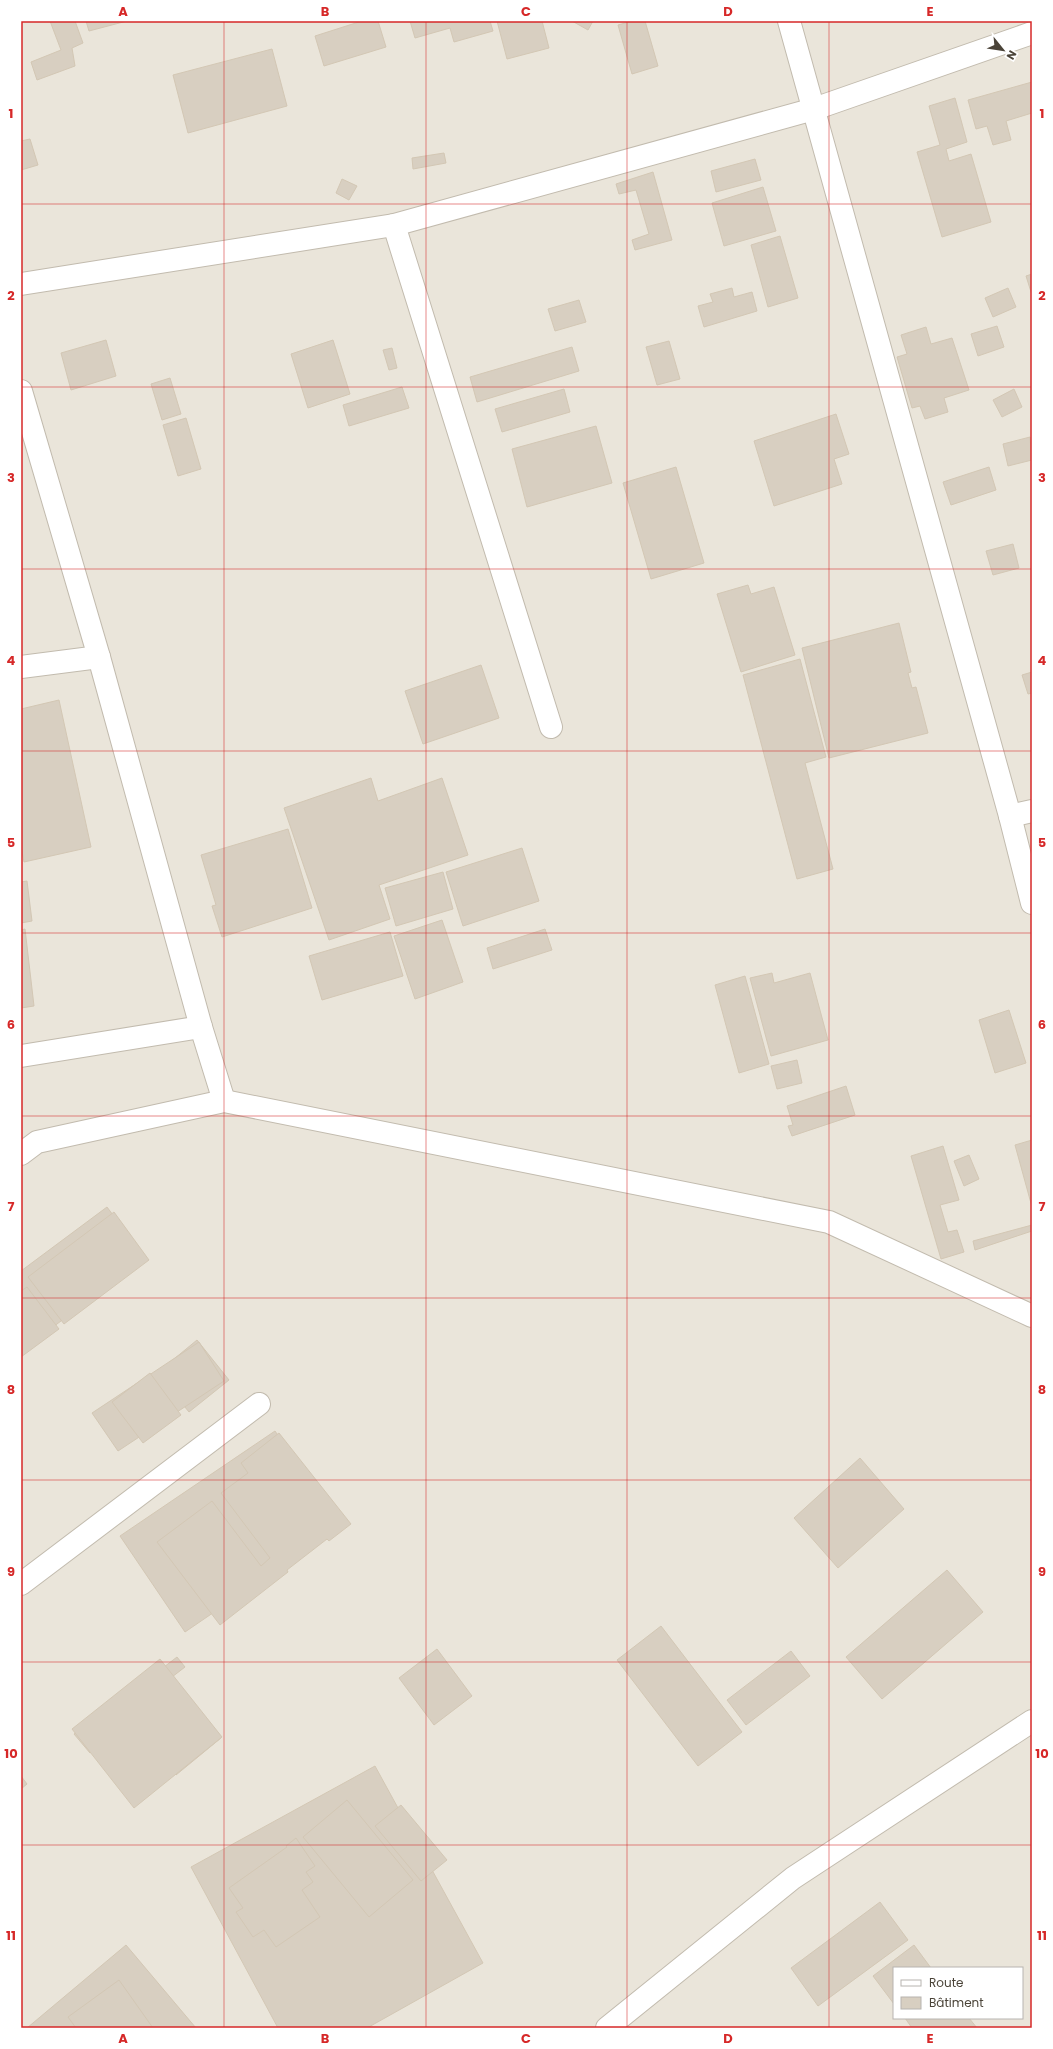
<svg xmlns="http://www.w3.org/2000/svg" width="1053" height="2049" viewBox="0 0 1053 2049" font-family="Poppins,sans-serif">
<rect width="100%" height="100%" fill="#f6f3ec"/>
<!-- residential -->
<path fill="#eae5da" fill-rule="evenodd" d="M21,21H1032V2028H21ZM894,1968H1022V2018H894Z"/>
<!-- building -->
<g fill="#d8cfc1" stroke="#d3c7b4">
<polygon points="50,21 75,21 83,43 72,48 75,66 37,80 31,62 61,50"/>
<polygon points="86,21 127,21 89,31"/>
<polygon points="362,21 378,21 386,47 324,66 315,36"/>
<polygon points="410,21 490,21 493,31 454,42 450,28 415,38"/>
<polygon points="497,21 542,21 549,48 507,59"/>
<polygon points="572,21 593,21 588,30"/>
<polygon points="632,21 645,21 658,66 632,74 618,25"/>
<polygon points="272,49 287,106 188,133 173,75"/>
<polygon points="1032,82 1032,113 1006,121 1011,140 993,145 987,126 976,129 968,100"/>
<polygon points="955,98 967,142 946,149 949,161 971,154 991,222 942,237 917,152 940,145 929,106"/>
<polygon points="30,139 38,165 21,170 21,141"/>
<polygon points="444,153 446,163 413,169 412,158"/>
<polygon points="755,159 761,180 716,192 711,171"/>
<polygon points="653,172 672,240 635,250 632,240 649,234 636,190 619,194 616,184"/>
<polygon points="342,179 357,186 349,200 336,193"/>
<polygon points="763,187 776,231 724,246 712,203"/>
<polygon points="780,236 798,298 768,307 751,245"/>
<polygon points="1032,274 1032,295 1026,276"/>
<polygon points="732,288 734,297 752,292 757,311 704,327 698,306 713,302 710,294"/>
<polygon points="1008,288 1016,307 993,317 985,298"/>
<polygon points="579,300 586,322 555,331 548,309"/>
<polygon points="997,326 1004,347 978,356 971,334"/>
<polygon points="926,327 931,344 952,338 969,390 944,398 948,412 925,419 920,406 912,408 897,357 907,354 901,335"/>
<polygon points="106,340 116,376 71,390 61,353"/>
<polygon points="333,340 350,394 308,408 291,354"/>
<polygon points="669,341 680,379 657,385 646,347"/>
<polygon points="572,347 579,371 477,402 470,377"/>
<polygon points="392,348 397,368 389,370 383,350"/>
<polygon points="170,378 181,414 162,420 151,384"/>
<polygon points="402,387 409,408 349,426 343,405"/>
<polygon points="564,389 570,412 502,432 495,409"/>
<polygon points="1014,389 1022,407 1002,417 993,400"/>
<polygon points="836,414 849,454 834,459 842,484 774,506 754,441"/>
<polygon points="186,418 201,469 178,476 163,425"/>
<polygon points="596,426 612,483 527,507 512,449"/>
<polygon points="1030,437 1032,460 1008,466 1003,444"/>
<polygon points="676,467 704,563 651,579 623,483"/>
<polygon points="989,467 996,490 951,505 943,482"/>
<polygon points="1013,544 1019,568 993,575 986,551"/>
<polygon points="748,585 751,594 774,587 795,655 741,672 717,594"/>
<polygon points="899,623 911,672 908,673 912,688 916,687 928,733 829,758 802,648"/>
<polygon points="800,659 826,757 805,763 833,869 797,879 743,675"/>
<polygon points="481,665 499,718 423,744 405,691"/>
<polygon points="1032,672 1032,693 1028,694 1022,675"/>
<polygon points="59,700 91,847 24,862 21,846 21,709"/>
<polygon points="371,778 378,801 442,778 468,855 379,885 390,919 329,940 284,808"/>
<polygon points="288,829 312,908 222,937 212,906 216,905 201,855"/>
<polygon points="522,848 539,901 463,926 446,872"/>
<polygon points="443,872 453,909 396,926 385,888"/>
<polygon points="27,881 32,921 21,923 21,882"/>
<polygon points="442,920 463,982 415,999 394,936"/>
<polygon points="25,929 34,1006 21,1008 21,930"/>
<polygon points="545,929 552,950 493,969 487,948"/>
<polygon points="390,932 403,976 322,1000 309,956"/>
<polygon points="772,973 774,983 810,973 828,1040 771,1056 750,978"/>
<polygon points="745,976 769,1064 739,1073 715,985"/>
<polygon points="1009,1010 1026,1063 995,1073 979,1020"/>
<polygon points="797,1060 802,1083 777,1089 771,1066"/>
<polygon points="846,1086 855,1115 792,1136 788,1126 793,1125 787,1106"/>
<polygon points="1032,1140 1032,1207 1015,1145"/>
<polygon points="943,1146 959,1200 940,1205 948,1232 957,1230 964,1252 941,1259 911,1156"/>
<polygon points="969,1155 979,1179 964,1186 954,1161"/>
<polygon points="107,1207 145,1258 21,1351 21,1271"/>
<polygon points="114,1212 149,1260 64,1324 28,1277"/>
<polygon points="1032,1225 1032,1231 975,1250 973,1241"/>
<polygon points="27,1287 59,1329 21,1357 21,1291"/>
<polygon points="197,1340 229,1380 189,1412 157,1373"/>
<polygon points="199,1342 224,1381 118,1451 92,1413"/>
<polygon points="150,1373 181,1415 143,1443 112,1402"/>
<polygon points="275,1431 340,1526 185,1632 120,1536"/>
<polygon points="279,1433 351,1524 329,1541 327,1539 287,1570 288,1572 220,1625 157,1542 212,1501 261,1566 270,1558 221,1493 248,1473 241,1463"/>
<polygon points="860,1458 904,1509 838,1568 794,1518"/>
<polygon points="947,1570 983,1612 882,1699 846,1657"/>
<polygon points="661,1626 742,1732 698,1766 617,1660"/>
<polygon points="437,1649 472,1696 434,1725 399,1678"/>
<polygon points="791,1651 810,1676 746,1725 727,1700"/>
<polygon points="177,1657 185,1667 172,1677 221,1738 176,1775 170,1767 153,1781 114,1733 90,1753 74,1734 160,1663 164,1667"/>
<polygon points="160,1659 222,1737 134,1808 72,1729"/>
<polygon points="375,1766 483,1963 367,2028 278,2028 191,1867"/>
<polygon points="21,1776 27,1784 21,1789"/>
<polygon points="347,1800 413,1880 369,1917 303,1837"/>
<polygon points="401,1805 447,1860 421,1881 375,1826"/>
<polygon points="296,1838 315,1866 306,1872 313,1882 302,1890 320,1917 276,1947 264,1930 253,1937 236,1912 243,1908 229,1888 287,1847 286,1846"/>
<polygon points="880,1902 908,1940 818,2006 791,1968"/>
<polygon points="126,1945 196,2028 27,2028"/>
<polygon points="914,1945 931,1968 894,1968 894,2004 873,1976"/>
<polygon points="119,1980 153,2028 76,2028 68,2017"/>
<polygon points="905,2018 969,2018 977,2028 912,2028"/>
</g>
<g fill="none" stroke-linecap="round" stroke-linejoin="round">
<defs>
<g id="minor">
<polyline points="789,21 1010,816 1032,903"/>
<polyline points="394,225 551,727"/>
<polyline points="21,284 394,225 814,109 1032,33"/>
<polyline points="21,391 99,657 201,1027 224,1101"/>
<polyline points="21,667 99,657"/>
<polyline points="1010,816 1032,811"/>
<polyline points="21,1056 201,1027"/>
<polyline points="21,1154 37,1142 224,1101 829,1222 1032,1316"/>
<polyline points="21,1584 259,1404"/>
<polyline points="607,2028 793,1878 1032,1721"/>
</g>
</defs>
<!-- minor casing -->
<use href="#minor" stroke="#c2bbae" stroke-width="24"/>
<!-- minor -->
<use href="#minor" stroke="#fff" stroke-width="22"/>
</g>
<!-- grid -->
<path fill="none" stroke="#d62828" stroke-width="1" stroke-opacity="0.55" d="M224,21V2028M426,21V2028M627,21V2028M829,21V2028M21,204H1032M21,387H1032M21,569H1032M21,751H1032M21,933H1032M21,1116H1032M21,1298H1032M21,1480H1032M21,1662H1032M21,1845H1032"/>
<!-- border -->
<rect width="1053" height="2049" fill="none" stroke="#ffffff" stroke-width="44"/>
<!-- legend -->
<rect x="893" y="1967" width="130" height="52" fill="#ffffff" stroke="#b7b4b0"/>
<rect x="901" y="1980" width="20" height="6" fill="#ffffff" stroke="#b7b4b0"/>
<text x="929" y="1987" font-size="12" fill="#4b4439">Route</text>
<rect x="901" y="1997" width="20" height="12" fill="#d8cfc1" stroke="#b7b4b0"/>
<text x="929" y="2007" font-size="12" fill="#4b4439">Bâtiment</text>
<!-- north arrow -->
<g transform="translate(1003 50) rotate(120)" stroke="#ffffff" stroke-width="3" paint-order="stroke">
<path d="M0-3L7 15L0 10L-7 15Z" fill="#4b4439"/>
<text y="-6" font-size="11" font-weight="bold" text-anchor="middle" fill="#4b4439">N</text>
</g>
<rect x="22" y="22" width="1009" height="2005" fill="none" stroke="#d62828" stroke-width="1.5"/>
<g font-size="13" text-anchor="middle" font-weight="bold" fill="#d62828">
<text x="123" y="16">A</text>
<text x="325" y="16">B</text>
<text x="526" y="16">C</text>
<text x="728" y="16">D</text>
<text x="930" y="16">E</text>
<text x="11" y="118">1</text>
<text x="1042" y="118">1</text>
<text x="11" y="300">2</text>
<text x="1042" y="300">2</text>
<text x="11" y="482">3</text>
<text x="1042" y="482">3</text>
<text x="11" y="665">4</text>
<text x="1042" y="665">4</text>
<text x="11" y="847">5</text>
<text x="1042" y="847">5</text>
<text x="11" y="1029">6</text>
<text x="1042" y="1029">6</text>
<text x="11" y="1211">7</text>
<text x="1042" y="1211">7</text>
<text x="11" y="1394">8</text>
<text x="1042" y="1394">8</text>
<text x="11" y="1576">9</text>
<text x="1042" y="1576">9</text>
<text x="11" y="1758">10</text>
<text x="1042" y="1758">10</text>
<text x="11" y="1940">11</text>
<text x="1042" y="1940">11</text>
<text x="123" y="2043">A</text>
<text x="325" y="2043">B</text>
<text x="526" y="2043">C</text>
<text x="728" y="2043">D</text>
<text x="930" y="2043">E</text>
</g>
</svg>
